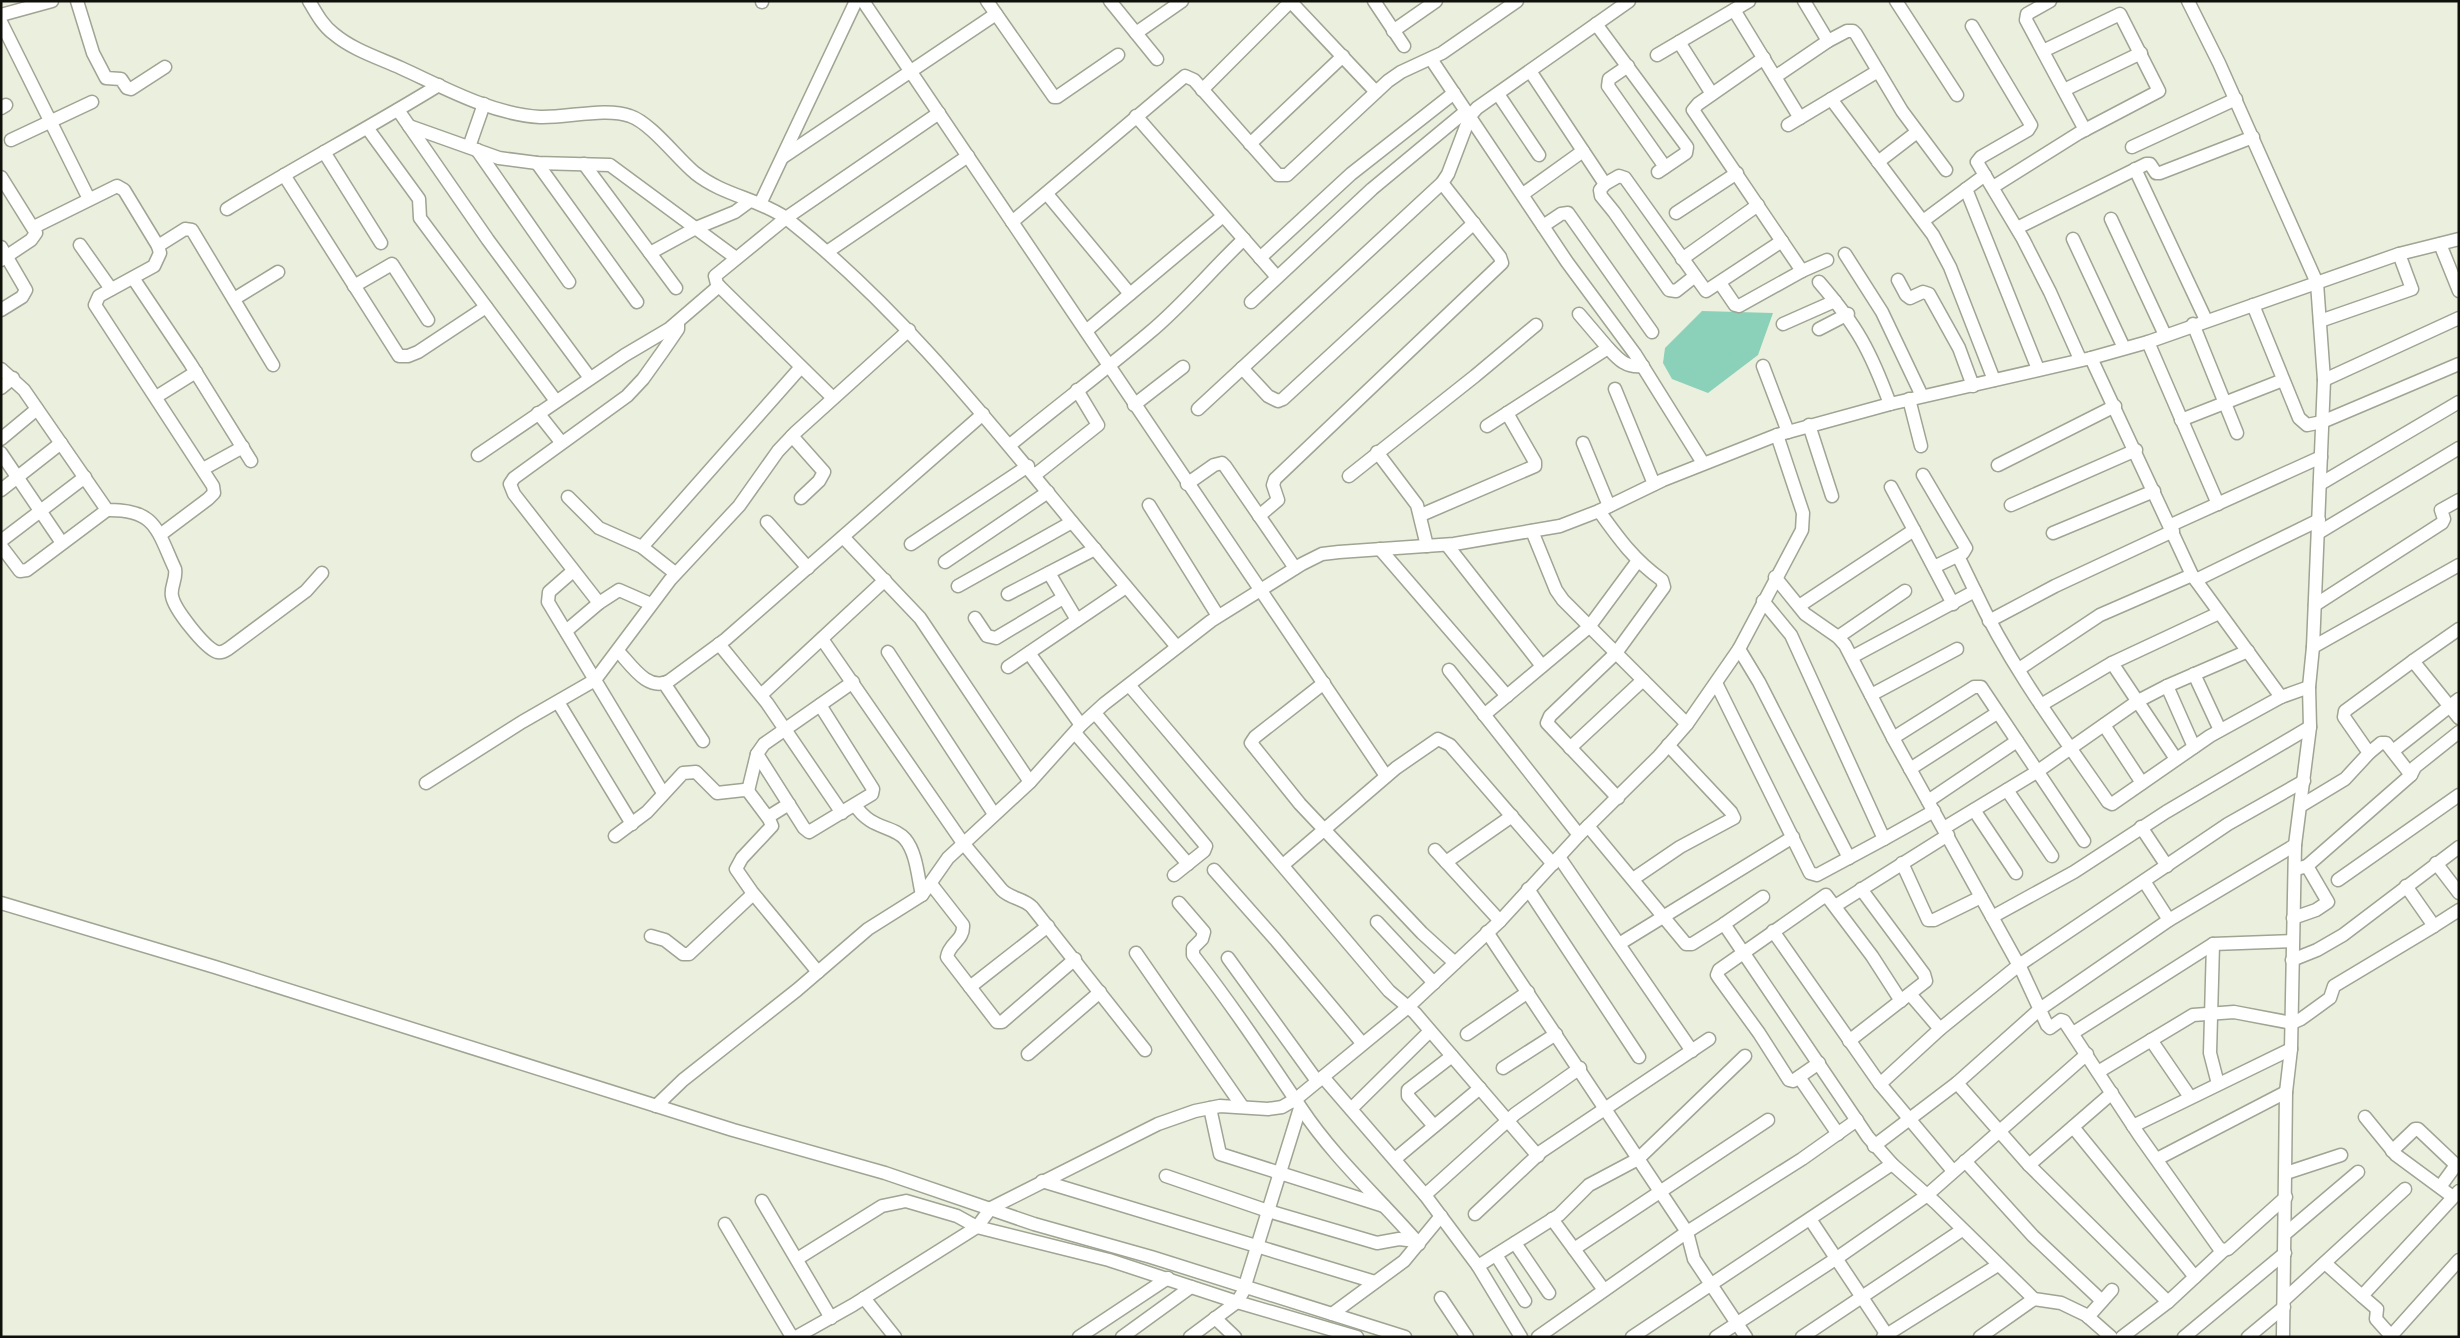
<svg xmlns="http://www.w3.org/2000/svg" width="2460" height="1338" viewBox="0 0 2460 1338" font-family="'Titillium Web',sans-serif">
<rect width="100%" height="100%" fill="#eaf0dd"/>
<!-- water -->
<polygon fill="#8bd0b8" points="1702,311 1773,313 1758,355 1708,393 1672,379 1663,363 1665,348"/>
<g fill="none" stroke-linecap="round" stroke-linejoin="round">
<defs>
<g id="minor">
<polyline points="77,1 93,53 106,78 121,79 127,88 131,89 165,67"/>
<path d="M309,1C316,13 323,26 334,34C353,50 379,58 401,68C445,88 491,114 540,117C567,118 606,107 630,116C651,123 677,158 695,173C724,196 757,198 786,218C896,305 983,414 1072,522C1107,564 1142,605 1177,647"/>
<polyline points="762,1 762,2"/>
<polyline points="863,1 1386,776"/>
<polyline points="987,1 1054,97 1057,97 1118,55"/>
<polyline points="1110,1 1157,59"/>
<polyline points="1290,1 1376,92"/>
<polyline points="1374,1 1404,46"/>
<polyline points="1804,1 1828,41 1847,31 1853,31 1856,34 1902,111 1946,170"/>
<polyline points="1896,1 1957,95"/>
<polyline points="2050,1 2027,14 2026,20 2085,130"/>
<polyline points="2188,1 2219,63 2317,283 2324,380 2313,647 2309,687 2310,727 2295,845 2291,1049 2286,1092 2283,1337"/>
<polyline points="1734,10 1800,118"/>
<polyline points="1,15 52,1"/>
<polyline points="1,22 89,199"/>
<polyline points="1596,24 1687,147 1686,153 1658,172"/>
<polyline points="1972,26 2031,125 2028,130 1981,157 1977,162 2023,239 2050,292 2080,359"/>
<polyline points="1393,31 1436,1"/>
<polyline points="1136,33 1182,1"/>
<polyline points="1679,42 1712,94"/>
<polyline points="1657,55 1749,1"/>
<polyline points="1764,58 1698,104 1693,110 1802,271"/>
<polyline points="1431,59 1567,262 1635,354 1703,463"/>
<polyline points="1628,66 1609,79 1608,86 1665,167"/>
<polyline points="1530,71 1605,184 1619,176 1625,178 1706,291 1782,241"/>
<polyline points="1775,77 1828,41"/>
<polyline points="1202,90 1290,2"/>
<polyline points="2064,90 2141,53"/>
<polyline points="1498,94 1539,155"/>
<polyline points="1831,99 1933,235 1950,267 1994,380"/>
<polyline points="1,108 6,105"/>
<polyline points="398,110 488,240 590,378"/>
<polyline points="1136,116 1277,277"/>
<polyline points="1788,125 1878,71"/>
<polyline points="409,126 499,158 537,163 610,165 736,258"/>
<polyline points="368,129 419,199 420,218 556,401"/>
<polyline points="11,140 92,102"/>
<polyline points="1250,144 1343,56"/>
<polyline points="469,147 484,104"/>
<polyline points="2132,147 2236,99"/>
<polyline points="477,150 569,282"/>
<polyline points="324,152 381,243"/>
<polyline points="783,157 996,14"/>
<polyline points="1878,162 1917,132"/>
<polyline points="537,163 637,302"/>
<polyline points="584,164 676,288"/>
<polyline points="2135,169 2206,320"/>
<polyline points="284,175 399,356 408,356 418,352 486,307"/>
<polyline points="1,177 36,233 31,240 1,260"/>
<polyline points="1605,184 1600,190 1601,196 1614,212 1669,290 1676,291 1695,276"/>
<polyline points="1993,187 2079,133 2159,91 2120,14 2043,51"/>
<polyline points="1966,189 2038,369"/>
<polyline points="1047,194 1130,294"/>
<polyline points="1523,194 1583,151"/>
<polyline points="760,204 856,1"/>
<path d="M227,209C297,166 369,128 439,85"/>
<polyline points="1676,213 1737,173"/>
<polyline points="2111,219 2165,335"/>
<polyline points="1923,221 1985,175"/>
<polyline points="1012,222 1185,76 1194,80 1278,175 1287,175 1388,81 1401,72 1442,53 1517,1"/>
<polyline points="1543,226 1561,214 1568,213 1652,332"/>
<polyline points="34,227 117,186 124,190 158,246 160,253 154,266 99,296 95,305 213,486 214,493 208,499 160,535"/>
<polyline points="2017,228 2146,164 2150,164 2156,173 2160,173 2253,137"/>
<polyline points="2073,239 2124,348"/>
<polyline points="2440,244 2459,291"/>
<polyline points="80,245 111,289"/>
<polyline points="158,246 185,229 192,230 273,365"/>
<polyline points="1,247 26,290 22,297 1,310"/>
<polyline points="827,252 968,156"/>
<polyline points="650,253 696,228 735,212 750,201"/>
<polyline points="1845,254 1882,312 1922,396"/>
<polyline points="1260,258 1351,174 1454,93"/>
<polyline points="1682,259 1758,205"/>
<polyline points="133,278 190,363 251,461"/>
<polyline points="1898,280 1906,295 1910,298 1923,292 1929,294 1959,348 1973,386"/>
<path d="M1819,282C1857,326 1870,350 1890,404"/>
<polyline points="1720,283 1735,305 1739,306 1802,271 1827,260"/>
<polyline points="354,286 392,264 428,320"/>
<polyline points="234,299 278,272"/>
<polyline points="1251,302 1372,189 1466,111"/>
<polyline points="2253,305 2299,418 2307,425 2322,422 2459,364"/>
<polyline points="1579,314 1608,348"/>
<polyline points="2320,321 2412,289 2399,254"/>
<polyline points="1783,324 1835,301"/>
<polyline points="2193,324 2237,433"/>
<polyline points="1819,329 1848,314"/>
<polyline points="1086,331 1223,216"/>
<polyline points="2148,342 2218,504"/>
<polyline points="2091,358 2192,575 2281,697 2309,687"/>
<polyline points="1763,366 1788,432"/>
<polyline points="1242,368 1268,396 1278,401 1283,399 1474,223"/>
<path d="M1,369L24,390L107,510C156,509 157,530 175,569C177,579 170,587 172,596C174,609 205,648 217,652C221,653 225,651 228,649L306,591L322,573"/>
<polyline points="2324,380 2459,318"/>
<polyline points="1,388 13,378"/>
<polyline points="1615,389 1654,484"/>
<polyline points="156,397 196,372"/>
<polyline points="833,398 717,284 715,276 786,218 939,113"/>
<polyline points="1909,399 1921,446"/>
<polyline points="1134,405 1183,367"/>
<polyline points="1198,409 1442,183 1448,174 1470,116 1477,108 1629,1"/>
<polyline points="538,413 561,442"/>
<polyline points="2181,420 2283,380"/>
<polyline points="1809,425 1832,496"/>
<path d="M1487,426L1608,348C1619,360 1626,368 1643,366"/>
<polyline points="792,436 824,472 819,481 801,498"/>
<polyline points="1,439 37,409"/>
<polyline points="1583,443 1609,506"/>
<path d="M1010,445C1056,407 1104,371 1149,333C1184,304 1211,270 1244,239"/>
<polyline points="1377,452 1417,505 1427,546"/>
<polyline points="1,453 62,543"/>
<polyline points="478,455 625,355 669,329 719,286"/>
<polyline points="1998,465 2115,406"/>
<polyline points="203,469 243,447"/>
<polyline points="1035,475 1098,425 1077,390"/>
<polyline points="1923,475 1966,548 1963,553 1934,567"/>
<polyline points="1349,476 1475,376 1536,325"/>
<polyline points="1187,484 1214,465 1222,463 1225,466 1295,568"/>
<polyline points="2320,484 2459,402"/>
<polyline points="1891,487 1914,530"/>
<polyline points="1,490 61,443"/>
<polyline points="568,497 599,528 642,547 675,573"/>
<polyline points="1149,505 1218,616"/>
<polyline points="2011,505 2136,450"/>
<path d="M1599,511C1619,539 1634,560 1662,580L1664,587L1616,653L1550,716L1547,723L1618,798"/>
<polyline points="1421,515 1535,466 1535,462 1507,413"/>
<polyline points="1259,516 1278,500 1273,485 1275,479 1502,263 1500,257 1442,183"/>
<polyline points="767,522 808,568"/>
<polyline points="2171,525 2321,457"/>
<polyline points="1532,531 1556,590 1563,600 1687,724"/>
<polyline points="2053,533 2154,491"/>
<polyline points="2318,533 2459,448"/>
<polyline points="843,537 920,618 1030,782"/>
<polyline points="1,541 85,477"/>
<polyline points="911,544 1028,466"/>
<polyline points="1447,545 1542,666"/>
<polyline points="1,546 20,571 27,570 107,510"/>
<polyline points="642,547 801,367"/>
<polyline points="1380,549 1507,696"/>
<polyline points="1958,556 1975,591"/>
<polyline points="945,562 1048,492"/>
<polyline points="573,571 549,592 548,602 663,793"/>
<polyline points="1049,573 1077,620"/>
<polyline points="1775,577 1805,614 1838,637 1845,645 1893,738 2022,971 2047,1025 2050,1028 2061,1020 2064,1021 2139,1135 2219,1248 2224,1250 2228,1249 2286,1197"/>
<polyline points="2196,580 2319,520"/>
<polyline points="958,586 1072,522"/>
<polyline points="1008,594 1095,549"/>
<polyline points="1763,601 1791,635 1884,839 1934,811"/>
<polyline points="651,604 619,590 599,603 514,494 510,484 514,478 627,396 643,379 663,351 678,329 678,322"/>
<polyline points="2315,605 2442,523 2444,519 2441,510 2459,500"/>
<polyline points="1799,606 1914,530 1953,604"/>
<polyline points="975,618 987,636 996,638 1063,598"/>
<polyline points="1989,621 2055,586 2173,531"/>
<polyline points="2459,629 2413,661 2459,718"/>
<polyline points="566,631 599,603"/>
<polyline points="1838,637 1905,591"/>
<path d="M822,639L963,843L1002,890C1011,899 1023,898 1032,907L1145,1050"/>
<polyline points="719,644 767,703 842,813"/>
<polyline points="2313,647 2459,565"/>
<polyline points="1739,649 1759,682 1849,858"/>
<path d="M618,651C632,666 648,692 669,681L726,639L983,414"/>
<polyline points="888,652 994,814"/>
<polyline points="1029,653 1081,725"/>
<path d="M1852,657L1975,591C2010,666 2061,734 2108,802L2112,804L2210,736L2281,697"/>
<polyline points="2112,663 2176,759"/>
<polyline points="1008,667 1126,587"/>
<polyline points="2019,669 2100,615 2192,575"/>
<polyline points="1449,670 1579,835"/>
<polyline points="2194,674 2220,730"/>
<polyline points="664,683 703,741"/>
<polyline points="1324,683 1255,737 1251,743 1300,804 1422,933 1455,963"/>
<polyline points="1716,683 1810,873 1817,875 1884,839"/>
<polyline points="1129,685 1389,991 1415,1013 1538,1156"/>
<polyline points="2167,686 2194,747"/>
<polyline points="761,695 885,580"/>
<polyline points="1871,695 1957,649"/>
<polyline points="558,702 632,824"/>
<polyline points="2041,705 2112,663 2219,613"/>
<polyline points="1095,713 1206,846 1204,851 1174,875"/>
<polyline points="1484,715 1589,627 1637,562"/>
<polyline points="2104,725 2142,783"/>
<polyline points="1075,733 1188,864"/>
<polyline points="1893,738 1974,687 1981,687 2084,841"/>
<polyline points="1570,748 1643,680"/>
<polyline points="2393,751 2459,699"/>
<polyline points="757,754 804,828 809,832 872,794 873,789 820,705"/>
<polyline points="1910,769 1997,713"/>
<polyline points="2411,775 2415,767 2459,732"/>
<polyline points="426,783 522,722 595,680 670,580 739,506 778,451 796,432 909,330"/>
<polyline points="2007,790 2052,856"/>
<polyline points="748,791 757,754 764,744 853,682"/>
<polyline points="1928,801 2017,741"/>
<path d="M855,805C871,830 893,825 905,839C917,853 918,879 922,895"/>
<polyline points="2302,805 2345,779 2369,753 2344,717 2345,711 2413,661"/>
<polyline points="1974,810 2016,873"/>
<polyline points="768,817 789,804"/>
<polyline points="1588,826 1686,944 1692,944 1724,924 1868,1137 1892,1164 1936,1203 2034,1299 2061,1303 2086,1315 2111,1337"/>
<polyline points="2141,827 2167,866"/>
<polyline points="1944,828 2038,771 2138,701 2167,686 2248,651"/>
<polyline points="615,836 647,812 683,773 696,772 717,793 744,790 748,791 769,819 772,826 742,858 736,869 752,892 818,972"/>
<polyline points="1435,850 1500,921"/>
<polyline points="1559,857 1692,1051"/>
<polyline points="1446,862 1512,816"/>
<polyline points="1902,863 1928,920 1934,920 1981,897"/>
<polyline points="2436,863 2459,893"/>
<polyline points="1283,865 1396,768 1438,739 1450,745 1553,864"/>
<polyline points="2307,866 2411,775 2386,743 2381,743 2369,753"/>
<polyline points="1214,870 1275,939 1362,1043"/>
<polyline points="1633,879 1680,847 1734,818 1731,812 1668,745"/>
<polyline points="2338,880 2459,795"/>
<polyline points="2144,881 2169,920"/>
<path d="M931,884L963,925C964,941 949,943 947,957L997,1022H1002L1075,959"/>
<polyline points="1528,889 1639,1057"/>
<polyline points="1,903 215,967 733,1130 885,1173 1034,1224 1151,1257 1405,1337"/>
<path d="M1179,903L1204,932L1202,939L1193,948V955C1232,1005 1266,1056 1301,1108C1334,1158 1380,1199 1419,1244"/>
<polyline points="1835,906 1948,835"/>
<polyline points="1992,917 2074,872 2166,812 2310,727"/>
<polyline points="2293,918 2316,910 2328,902 2307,866 2300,868"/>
<polyline points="1377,922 1434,983"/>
<polyline points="1724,924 1763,897"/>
<polyline points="2434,926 2459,910"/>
<polyline points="1773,931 1880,1084 1953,1171"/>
<polyline points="1487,932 1687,1232 1802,1159 1857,1120"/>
<polyline points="651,936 665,940 683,954 689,954 753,894"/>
<polyline points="1619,944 1793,837"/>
<polyline points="2213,944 2210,1053 2218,1084"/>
<polyline points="1136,953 1242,1106"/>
<polyline points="1228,958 1317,1081"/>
<polyline points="2292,960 2317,950 2343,935 2459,847"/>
<polyline points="970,987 1048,926"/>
<polyline points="1910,994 1940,1029"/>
<polyline points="2073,1033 2213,944 2292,941"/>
<polyline points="1467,1034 1528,992"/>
<polyline points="2151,1040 2190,1097"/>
<polyline points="1849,1041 1926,981 1924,974 1861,889"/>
<polyline points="1028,1054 1100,992"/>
<polyline points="1819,1063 1793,1081 1789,1080 1759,1033 1719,978 1717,975 1719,970 1826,895 1872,956 1901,1001"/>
<polyline points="1503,1068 1556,1034"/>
<polyline points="2098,1072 2193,1015 2234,1012 2292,1023 2301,1019 2330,998 2334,986 2434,926 2406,886"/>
<polyline points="1323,1077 1425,1195 1478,1266 1521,1337"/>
<polyline points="1799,1077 1838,1134"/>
<polyline points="1957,1083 2029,1165 2168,1302 2122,1337"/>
<polyline points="1880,1084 1940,1029 2019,965 2228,824 2304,781"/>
<polyline points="656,1106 683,1080 797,990 868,929 922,895 948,858 1030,782 1081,725 1104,704 1211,621 1302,564 1322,554 1339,552 1454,544 1560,526 1599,511 1663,480 1777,435 1890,404 2091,358 2148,342 2399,254 2459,239"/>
<polyline points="1210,1108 1220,1154 1384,1206"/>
<polyline points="1351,1109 1430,1031"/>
<polyline points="2365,1117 2396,1155 2453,1197"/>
<polyline points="1434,1126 1408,1096 1408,1090 1452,1056"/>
<polyline points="2133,1126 2291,1049"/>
<polyline points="2073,1127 2195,1277"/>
<polyline points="1874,1146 1957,1083 2040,1009 2169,920 2295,845"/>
<polyline points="2392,1151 2415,1129 2418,1129 2456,1165 2440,1187"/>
<polyline points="1395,1159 1480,1088"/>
<polyline points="2157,1159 2286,1092"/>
<polyline points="1965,1161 2033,1236 2102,1301"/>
<polyline points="2029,1165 2112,1093"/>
<polyline points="2286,1173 2341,1155"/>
<polyline points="1166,1176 1268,1211 1377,1243 1399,1239 1416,1241"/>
<polyline points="1042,1181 1375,1282"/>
<polyline points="1425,1195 1515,1114 1580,1068"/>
<polyline points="762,1201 831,1318"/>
<polyline points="1475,1214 1542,1151 1709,1039"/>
<polyline points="1552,1219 1604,1290"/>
<polyline points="1810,1219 1887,1335"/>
<polyline points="725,1224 792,1337"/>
<polyline points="2285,1234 2358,1172"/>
<polyline points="1515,1243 1549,1293"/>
<polyline points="1574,1249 1768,1120"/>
<polyline points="1496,1255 1525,1301"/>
<polyline points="797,1259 882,1206 906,1201 957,1216 977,1227 1109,1260 1237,1302 1357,1337"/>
<polyline points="2325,1263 2362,1296 2459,1191"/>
<polyline points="1478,1266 1559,1215 1589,1185 1638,1159 1745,1056"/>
<polyline points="2362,1296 2377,1309 2376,1319 2392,1337"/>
<polyline points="864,1298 895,1337"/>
<polyline points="1441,1298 1467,1337"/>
<polyline points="2284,1300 2405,1189"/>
<polyline points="2168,1302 2224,1250"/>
<polyline points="1332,1314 1404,1261 1441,1216"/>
<polyline points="2088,1317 2112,1290"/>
<polyline points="1215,1318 1235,1337"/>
<polyline points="2391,1336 2459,1260"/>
<polyline points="796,1337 853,1305 977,1227 991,1208 1158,1124 1195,1111 1220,1106 1268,1109 1282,1107 1296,1099 1408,1007 1500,921 1579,835 1659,756 1687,724 1739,649 1802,530 1803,513 1777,435"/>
<polyline points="1079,1337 1168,1278"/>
<polyline points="1122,1337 1191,1287"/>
<polyline points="1190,1337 1237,1302 1243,1292 1300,1108"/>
<polyline points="1538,1337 1687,1232 1694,1259 1746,1337"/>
<polyline points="1632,1337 1892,1164"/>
<polyline points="1716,1337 1837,1258 1926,1196 2087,1054"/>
<polyline points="1802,1337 1962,1230"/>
<polyline points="1883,1337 1998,1265"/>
<polyline points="1980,1337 2034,1299"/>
<polyline points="2184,1337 2285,1253"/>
<polyline points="2248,1337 2284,1307"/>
</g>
</defs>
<!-- minor casing -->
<use href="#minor" stroke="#9fa493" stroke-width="15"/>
<!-- minor -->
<use href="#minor" stroke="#fff" stroke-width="12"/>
</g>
<!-- border -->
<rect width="2460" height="1338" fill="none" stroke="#0f100a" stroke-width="5"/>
</svg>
